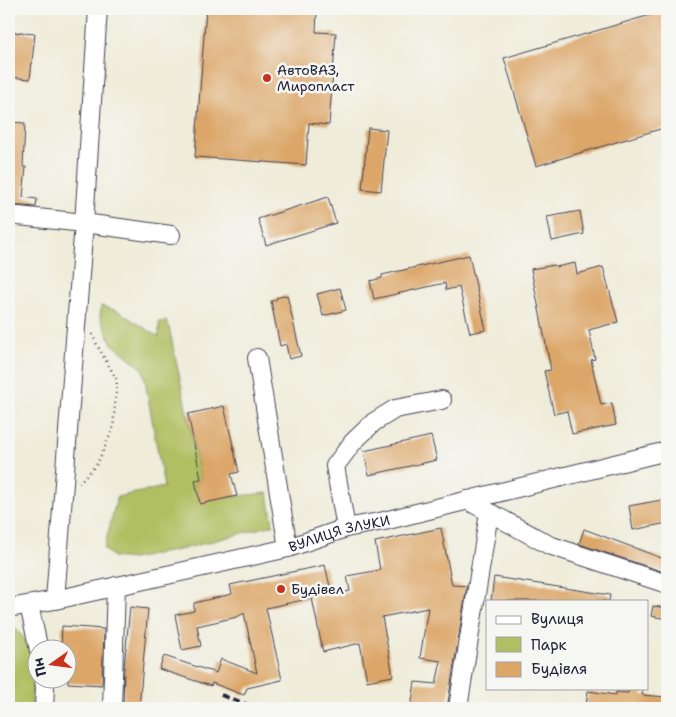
<svg xmlns="http://www.w3.org/2000/svg" width="676" height="717" viewBox="0 0 676 717" font-family="'Shantell Sans',sans-serif">
<rect width="100%" height="100%" fill="#f6f6f2"/>
<filter id="ink" filterUnits="userSpaceOnUse"><feTurbulence type="fractalNoise" baseFrequency=".02" numOctaves="2"/><feDisplacementMap in="SourceGraphic" scale="10" xChannelSelector="R" yChannelSelector="G"/><feConvolveMatrix kernelMatrix="1 2 1 2 8 2 1 2 1" color-interpolation-filters="sRGB"/></filter>
<filter id="wash" filterUnits="userSpaceOnUse"><feTurbulence type="fractalNoise" baseFrequency=".0096" numOctaves="4" result="noise"/><feDisplacementMap in="SourceGraphic" scale="20" xChannelSelector="R" yChannelSelector="G"/><feGaussianBlur stdDeviation="1.12" result="paint"/><feColorMatrix in="noise" values="0 0 0 0 0 0 0 0 0 0 0 0 0 0 0 0 0 1.4 0 .05"/><feComposite in="paint" operator="in"/></filter>
<g filter="url(#wash)">
<rect width="100%" height="100%" fill="#efecd9"/>
<!-- green -->
<g fill="#b0bf62" stroke="#69704e">
<polygon points="101,306 118,311 159,337 159,322 166,321 169,327 201,479 195,481 200,503 237,496 268,493 273,525 183,549 132,559 113,557 104,549 117,497 164,487 143,369 112,344 100,317"/>
<polygon points="11,624 22,636 33,655 32,708 9,708 9,627"/>
</g>
<g id="blocks">
<!-- building -->
<g fill="#dca667">
<polygon points="206,9 317,9 316,32 336,33 329,125 309,123 306,165 195,157"/>
<polygon points="667,10 667,127 536,166 504,58"/>
<polygon points="12,32 35,34 30,79 9,77 9,58"/>
<polygon points="9,122 25,123 23,167 26,167 23,197 37,199 36,207 9,205"/>
<polygon points="368,128 387,130 381,191 362,189"/>
<polygon points="328,197 336,223 266,245 258,219"/>
<polygon points="580,211 584,234 552,241 547,217"/>
<polygon points="469,255 486,330 470,333 459,287 446,290 445,283 374,299 370,281 382,278 382,275"/>
<polygon points="575,263 577,274 603,267 618,322 589,330 595,359 591,360 601,405 612,403 616,425 572,434 567,411 554,414 544,371 551,370 531,269 555,265 556,267"/>
<polygon points="340,288 346,310 323,316 317,294"/>
<polygon points="287,295 301,356 289,359 286,344 280,346 271,301 276,300 276,298"/>
<polygon points="224,406 239,472 231,474 237,496 200,504 195,480 201,479 188,414"/>
<polygon points="431,436 437,460 369,475 364,451"/>
<polygon points="667,499 667,523 633,530 629,506"/>
<polygon points="441,528 452,585 467,586 447,708 411,708 415,682 436,684 441,661 420,658 428,608 382,617 393,676 367,681 360,643 323,652 312,598 266,608 282,680 247,688 244,695 212,683 211,686 159,669 164,656 216,673 221,659 257,673 244,613 237,617 197,626 201,646 182,650 175,615 194,611 194,603 232,594 230,585 325,565 332,595 350,591 347,576 380,570 375,542"/>
<polygon points="584,529 667,560 667,573 579,544"/>
<polygon points="494,577 610,595 609,601 491,601"/>
<polygon points="653,606 667,608 667,619 651,616"/>
<polygon points="130,607 148,609 139,708 123,708 124,668"/>
<polygon points="62,626 104,629 102,685 68,683 68,650 61,650"/>
<polygon points="629,688 643,688 642,695 667,697 667,708 609,708 586,705 588,691 616,695 616,692 628,693"/>
</g>
</g>
</g>
<g filter="url(#ink)">
<use href="#blocks" fill-opacity="0" stroke="#414053" stroke-width="1"/>
<g fill="none" stroke-linecap="round" stroke-linejoin="round">
<defs>
<g id="minor">
<polyline points="9,215 84,223 171,235"/>
<polyline points="257,358 288,548"/>
<polyline points="467,500 549,545 667,584"/>
<polyline points="346,528 335,466 353,442 374,422 395,409 442,400"/>
<polyline points="55,600 84,223 98,9"/>
<polyline points="29,605 39,650"/>
<path id="s1" d="M9,608L55,600L288,548L346,528L384,521L667,451"/>
<polyline points="44,680 45,688 44,708"/>
<polyline points="112,708 116,586"/>
<polyline points="458,708 489,513"/>
</g>
</defs>
<!-- minor casing -->
<use href="#minor" stroke="#414053" stroke-width="20"/>
<!-- path -->
<polyline stroke="#414053" stroke-width="2.5" stroke-dasharray="1 4" stroke-linecap="butt" points="79,483 97,464 113,429 117,380 97,345 91,331"/>
<!-- minor -->
<use href="#minor" stroke="#fff" stroke-width="18"/>
<!-- rail -->
<polyline stroke="#22223b" stroke-width="4" stroke-dasharray="8 4" stroke-linecap="butt" points="221,695 256,708"/>
</g>
</g>
<!-- markers -->
<g fill="#c8321e" stroke="#f6f6f2" stroke-width="2">
<circle cx="267" cy="78" r="5"/>
<circle cx="281" cy="589" r="5"/>
</g>
<g text-anchor="middle" dominant-baseline="central" stroke-width="5" stroke-linejoin="round" paint-order="stroke">
<!-- poi labels -->
<g font-size="14" fill="#22223b" stroke="#f6f6f2" text-anchor="start">
<text x="277" y="70">АвтоВАЗ,<tspan x="277" dy="16">Миропласт</tspan></text>
<text x="291" y="589">Будівел</text>
</g>
<!-- street labels -->
<g font-size="14" fill="#22223b" stroke="#f6f6f2">
<text stroke="none"><textPath href="#s1" startOffset="339">ВУЛИЦЯ ЗЛУКИ</textPath></text>
</g>
</g>
<!-- margin -->
<rect width="676" height="717" fill="none" stroke="#f6f6f2" stroke-width="30"/>
<!-- legend -->
<rect x="486" y="600" width="162" height="90" fill="#f6f6f2" stroke="#a1a1a9"/>
<rect x="496" y="616" width="25" height="8" fill="#ffffff" stroke="#a1a1a9"/>
<text x="531" y="624" font-size="15" fill="#22223b">Вулиця</text>
<rect x="496" y="637" width="25" height="15" fill="#b0bf62" stroke="#a1a1a9"/>
<text x="531" y="650" font-size="15" fill="#22223b">Парк</text>
<rect x="496" y="662" width="25" height="15" fill="#dca667" stroke="#a1a1a9"/>
<text x="531" y="674" font-size="15" fill="#22223b">Будівля</text>
<!-- north arrow -->
<g transform="translate(52 664) rotate(256)"><circle r="24" fill="#f6f6f2" stroke="#a1a1a9"/>
<path d="M0-4L9 19L0 12L-9 19Z" fill="#c8321e"/>
<text y="-8" font-size="14" font-weight="bold" text-anchor="middle" fill="#22223b">Пн</text>
</g>
</svg>
